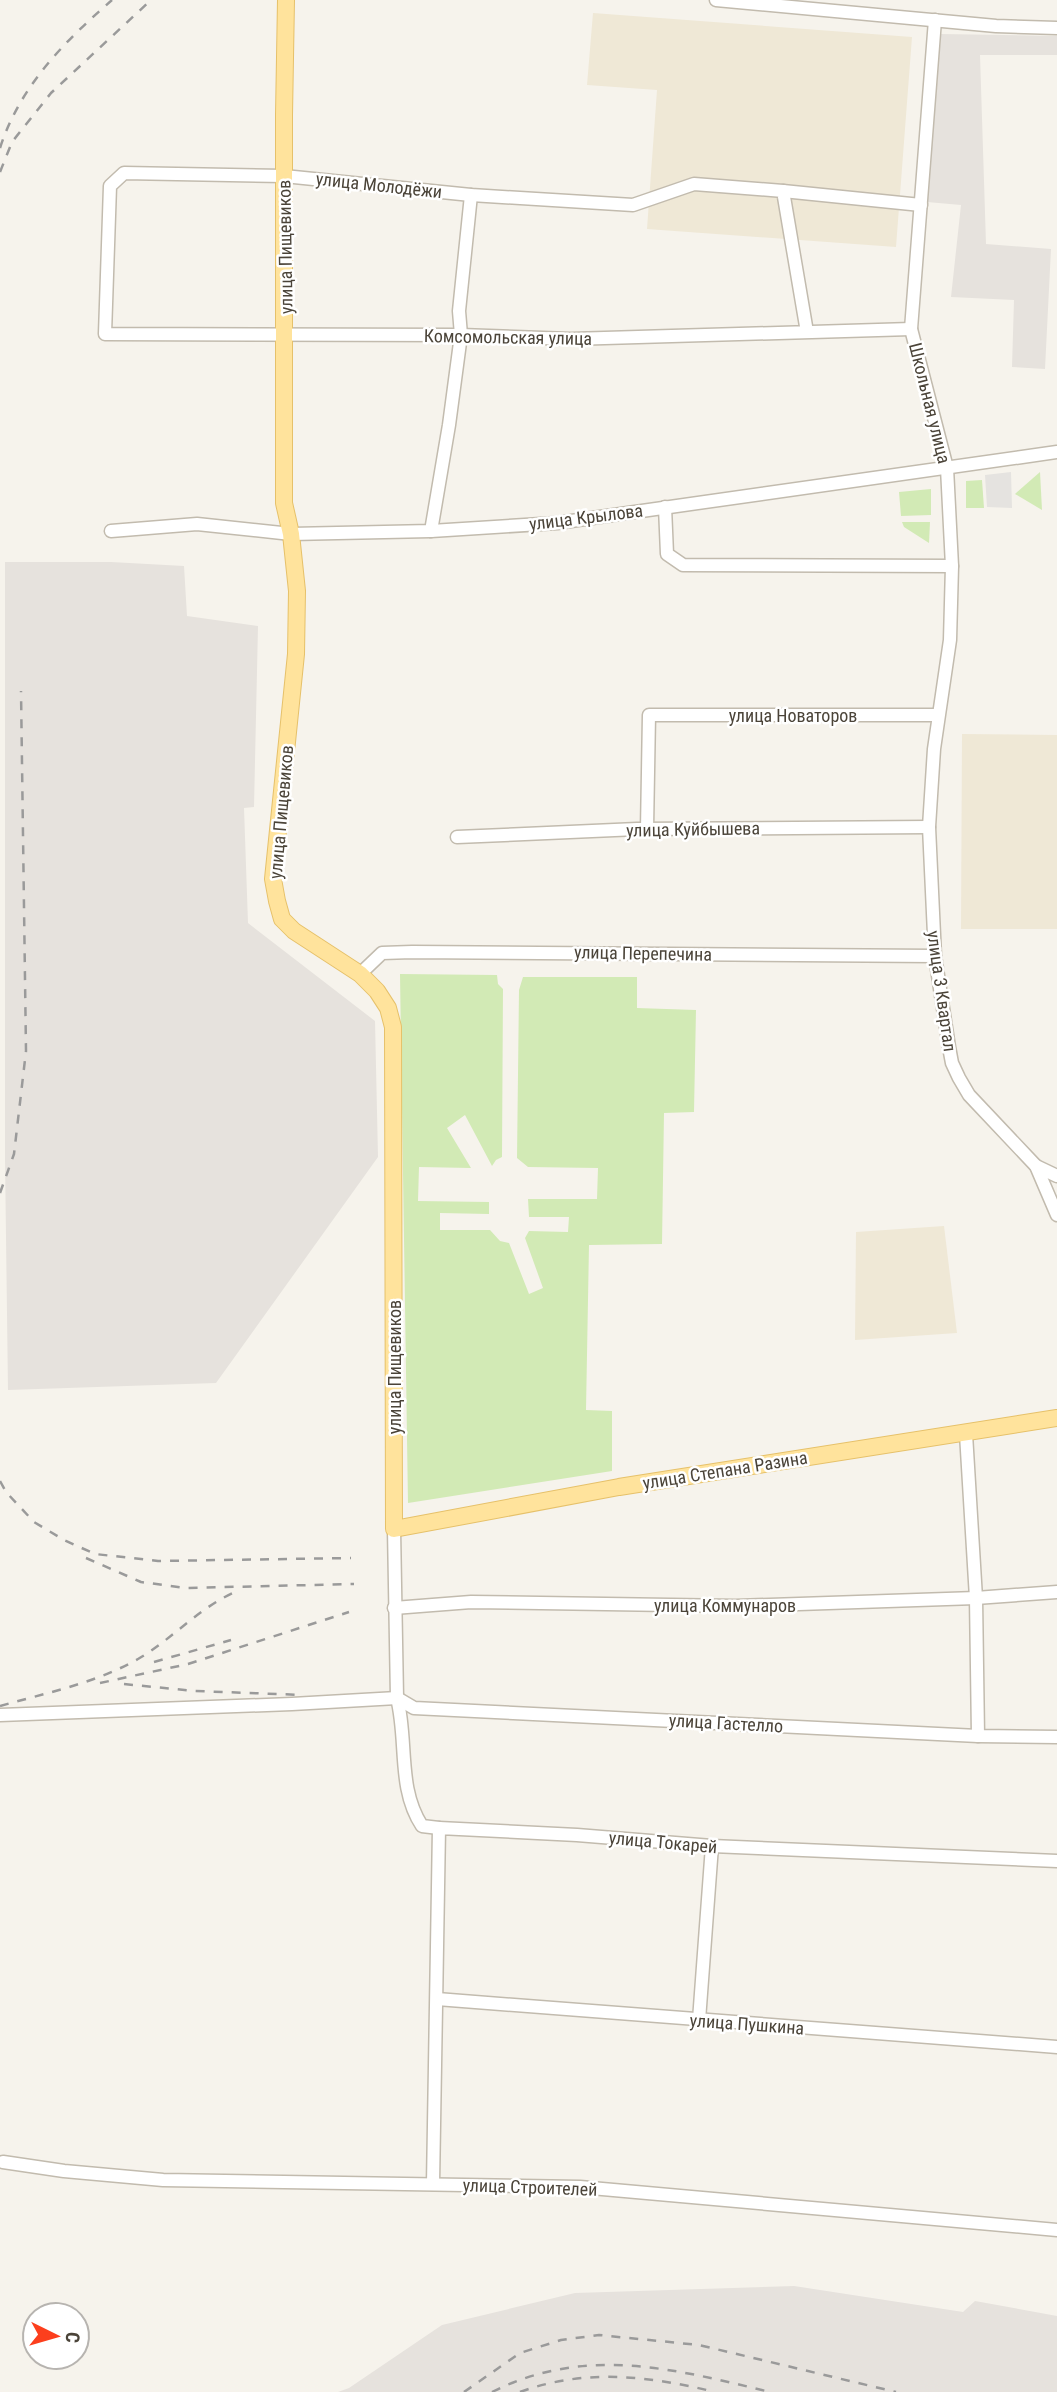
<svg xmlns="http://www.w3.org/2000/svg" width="1057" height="2392" viewBox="0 0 1057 2392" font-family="'Roboto Condensed',sans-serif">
<rect width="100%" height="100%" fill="#f6f3ec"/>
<!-- industrial -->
<g fill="#e6e2dd">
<polygon points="941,34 1057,36 1057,55 980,55 986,244 1051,249 1045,369 1012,367 1014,300 951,297 961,205 927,202"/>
<polygon points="5,562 111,562 184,566 187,616 258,626 254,807 244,808 248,923 375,1021 378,1157 216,1383 8,1390 5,1159"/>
<polygon points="794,2286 963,2312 975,2301 1057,2316 1057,2392 338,2392 349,2388 442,2325 575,2293"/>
</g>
<!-- education -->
<g fill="#efe8d6">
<polygon points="593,13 912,37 896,247 647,229 657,90 587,85"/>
<polygon points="962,734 1057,735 1057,929 961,929"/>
<polygon points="944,1226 957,1333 855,1340 856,1232"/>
</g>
<!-- grass -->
<g fill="#d2eab5">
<polygon points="1040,472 1042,510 1015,494"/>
<polygon points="982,480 984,508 966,508 966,481"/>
<polygon points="931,489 931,515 901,516 899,492"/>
<polygon points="902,522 930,522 929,543 904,527"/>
<polygon points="400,974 497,975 498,984 503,989 502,1157 496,1160 492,1166 465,1115 447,1128 471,1168 419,1167 418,1201 489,1202 489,1214 440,1213 440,1230 490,1230 500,1241 509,1243 529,1294 543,1288 525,1238 529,1231 568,1232 569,1217 529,1217 528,1199 597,1199 598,1168 528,1167 517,1158 519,990 523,977 637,977 637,1008 696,1010 694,1112 664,1113 662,1244 589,1245 586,1410 612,1411 612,1471 408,1503"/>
</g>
<!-- parking -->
<polygon fill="#e5e3e0" points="1011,472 1012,508 987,507 985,475"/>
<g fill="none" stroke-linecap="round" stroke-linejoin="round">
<defs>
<g id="minor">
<polyline points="716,0 996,26 1057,28"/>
<polyline points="935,20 911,329 947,468 952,566 950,640 934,749 929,827 935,956 949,1047 952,1063 959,1078 969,1095 1036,1166 1057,1215"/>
<polyline points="783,191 921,205"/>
<polyline points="807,332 783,191 694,184 633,205 471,195 284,176 124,173 110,186 105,334 461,335 571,339 911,329"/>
<polyline points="665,507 667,554 683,565 952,566"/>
<polyline points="111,531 197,524 291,534 431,531 557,523 1057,452"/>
<polyline points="431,531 449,425 461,335 459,311 471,195"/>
<polyline points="647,829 649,715 938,715"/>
<polyline points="457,837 637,829 929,827"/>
<polyline points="360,974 382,953 412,952 935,956"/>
<polyline points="1036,1166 1057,1176"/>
<polyline points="966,1434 976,1598 978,1736"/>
<path d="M394,1529L397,1698C408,1741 397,1788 422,1826L439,1828"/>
<polyline points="394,1608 471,1602 736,1606 976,1598 1057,1592"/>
<polyline points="397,1698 414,1708 978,1736 1057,1737"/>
<polyline points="0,1715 292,1704 397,1698"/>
<polyline points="437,1999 1057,2047"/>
<polyline points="699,2020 712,1846"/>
<polyline points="3,2162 64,2171 163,2180 580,2187 1057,2230"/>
<polyline points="433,2184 439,1828 577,1835 712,1846 1057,1861"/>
</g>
<polyline id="major" points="286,0 284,115 284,503 291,534 297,591 296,654 273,879 277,901 282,919 294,931 360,974 377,991 388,1008 393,1027 394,1529 619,1487 1057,1418"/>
</defs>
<!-- minor casing -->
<use href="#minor" stroke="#c2bbae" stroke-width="15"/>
<!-- major casing -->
<use href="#major" stroke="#e6c16a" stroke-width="18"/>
<!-- minor -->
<use href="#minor" stroke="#fff" stroke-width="12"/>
<!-- major -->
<use href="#major" stroke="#ffe39c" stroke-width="16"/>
<!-- rail -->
<g stroke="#9a9a9a" stroke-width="2.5" stroke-dasharray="9 9" stroke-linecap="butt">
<path d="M0,148C20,86 64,42 112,0"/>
<polyline points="0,172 12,142 51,93 151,0"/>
<polyline points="0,1193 14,1154 26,1051 21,691"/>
<polyline points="0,1481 6,1492 34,1522 64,1540 95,1554 158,1561 351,1558"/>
<polyline points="86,1558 141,1582 186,1588 354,1584"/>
<polyline points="154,1662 231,1640"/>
<polyline points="100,1683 188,1664 349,1612"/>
<polyline points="124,1684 195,1691 303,1695"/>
<path d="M0,1706C46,1693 96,1683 138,1659C173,1639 201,1605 240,1590"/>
<polyline points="464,2392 520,2353 561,2340 599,2335 699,2345 896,2392"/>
<path d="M492,2392C585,2345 675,2369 770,2392"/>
<path d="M520,2392C585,2368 650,2376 715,2392"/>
</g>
</g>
<g text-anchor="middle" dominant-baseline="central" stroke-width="5" stroke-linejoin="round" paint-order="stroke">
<!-- street labels -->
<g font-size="18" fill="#4b4439" stroke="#fff">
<text transform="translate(379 185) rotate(6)">улица Молодёжи</text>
<text transform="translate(285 247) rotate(-91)">улица Пищевиков</text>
<text transform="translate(508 337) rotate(1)">Комсомольская улица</text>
<text transform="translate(930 403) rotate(76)">Школьная улица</text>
<text transform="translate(586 517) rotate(-7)">улица Крылова</text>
<text x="793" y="715">улица Новаторов</text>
<text transform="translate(281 812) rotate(-85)">улица Пищевиков</text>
<text transform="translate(693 829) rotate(-1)">улица Куйбышева</text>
<text transform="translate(643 953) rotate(1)">улица Перепечина</text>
<text transform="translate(942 991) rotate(82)">улица 3 Квартал</text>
<text transform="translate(394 1367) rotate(-90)">улица Пищевиков</text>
<text transform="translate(725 1470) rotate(-9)">улица Степана Разина</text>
<text x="725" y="1605">улица Коммунаров</text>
<text transform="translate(726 1723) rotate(3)">улица Гастелло</text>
<text transform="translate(663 1842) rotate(5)">улица Токарей</text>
<text transform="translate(747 2024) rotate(4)">улица Пушкина</text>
<text transform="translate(530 2187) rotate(2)">улица Строителей</text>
</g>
</g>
<!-- north arrow -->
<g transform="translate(56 2336) rotate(95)"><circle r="33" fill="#ffffff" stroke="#b7b4b0" stroke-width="2"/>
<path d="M0-5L12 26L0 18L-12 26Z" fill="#fc3f1d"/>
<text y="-10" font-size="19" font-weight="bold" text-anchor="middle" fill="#4b4439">С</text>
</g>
</svg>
